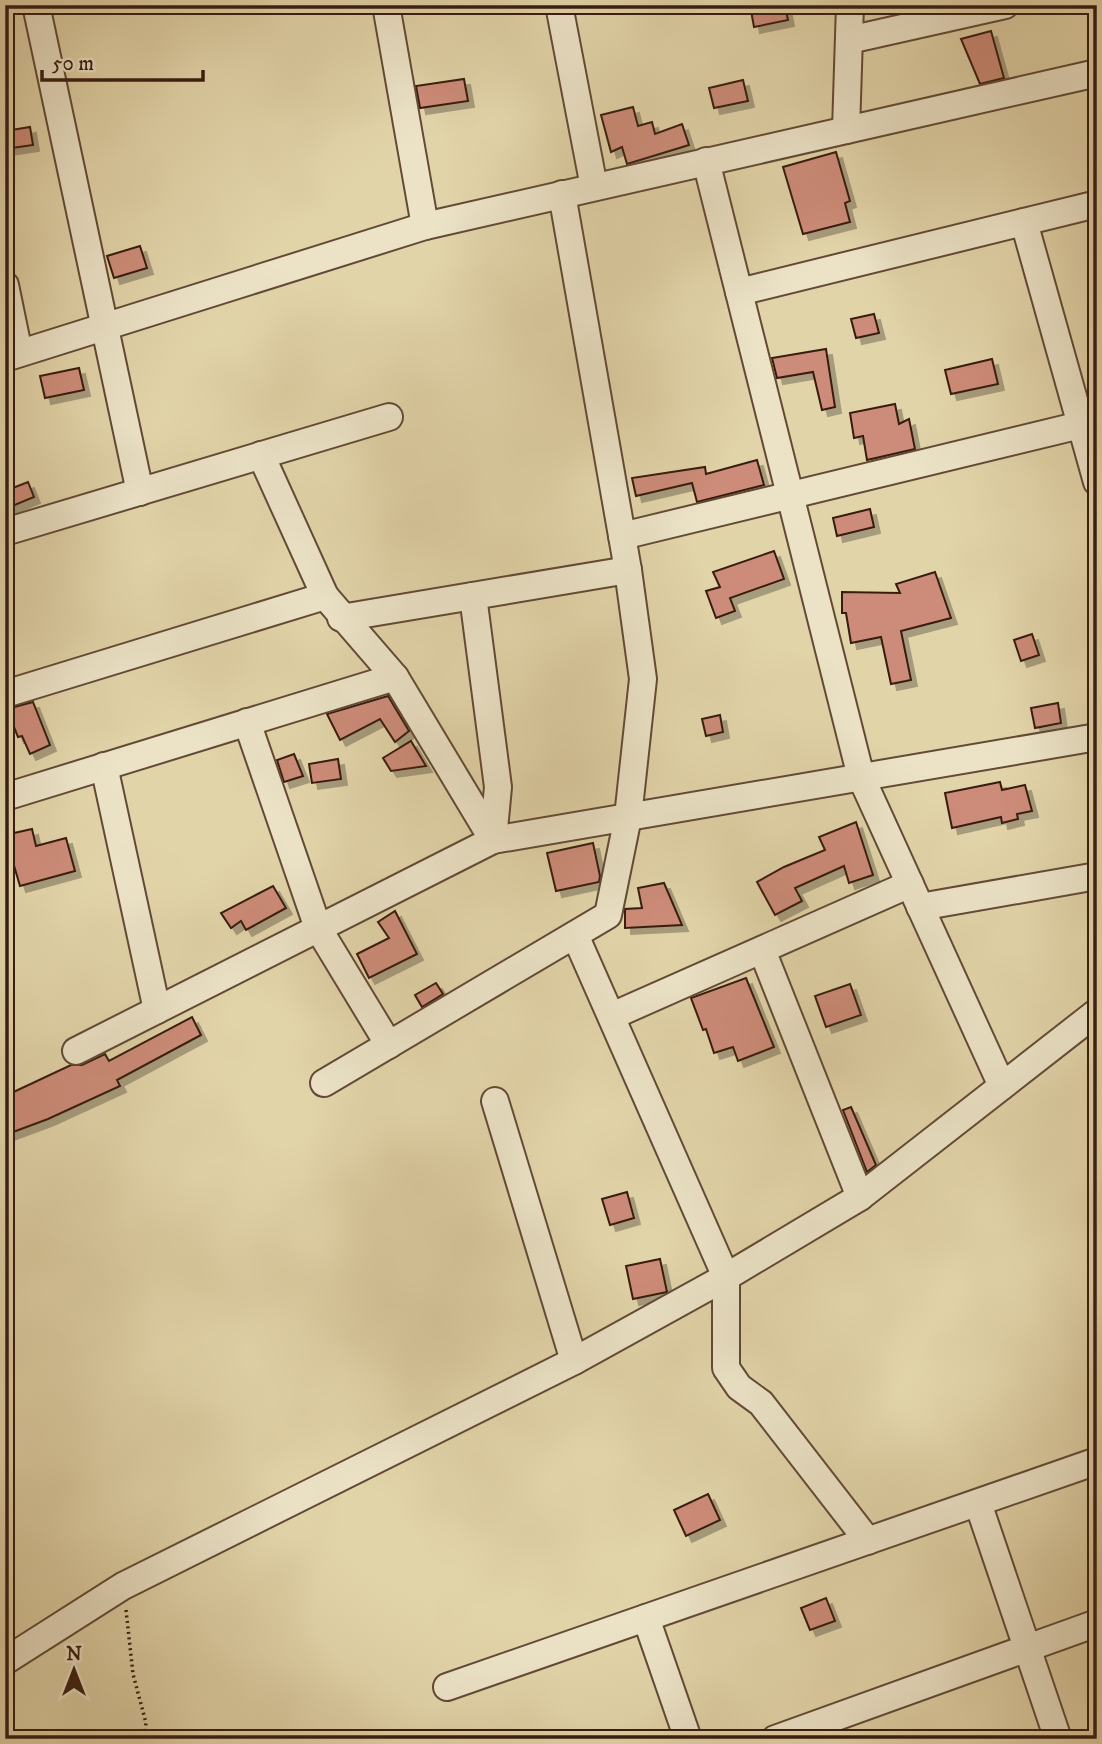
<svg xmlns="http://www.w3.org/2000/svg" width="1102" height="1744" viewBox="0 0 1102 1744" font-family="'IM FELL DW Pica',serif">
<defs>
<filter id="shadow"><feDropShadow dx="6" dy="6" stdDeviation="0" flood-color="#0004"/></filter>
</defs>
<rect width="100%" height="100%" fill="#e2d4a9"/>
<filter id="stains"><feTurbulence type="fractalNoise" baseFrequency=".00286" numOctaves="4"/><feColorMatrix values="0 0 0 0 .2 0 0 0 0 .09 0 0 0 0 .02 0 0 0 .5 -.17"/></filter>
<radialGradient id="worn" r=".72"><stop offset=".6" stop-color="#630" stop-opacity="0"/><stop offset="1" stop-color="#630" stop-opacity=".3"/></radialGradient>
<!-- building -->
<g fill="#cd8c79" stroke="#381c10" stroke-width="2" filter="url(#shadow)">
<polygon points="750,5 785,5 788,20 754,27"/>
<polygon points="991,31 1004,78 980,84 961,39"/>
<polygon points="464,79 468,101 420,108 416,86"/>
<polygon points="743,80 748,101 714,108 709,88"/>
<polygon points="633,107 638,126 652,122 655,134 682,124 689,145 627,164 622,147 611,152 601,115"/>
<polygon points="30,127 33,145 5,149 5,131"/>
<polygon points="836,152 850,201 845,203 850,222 803,234 783,167"/>
<polygon points="140,246 147,268 114,278 107,256"/>
<polygon points="874,314 879,333 856,338 851,319"/>
<polygon points="826,349 835,407 822,410 813,372 777,378 772,358"/>
<polygon points="992,359 998,384 951,394 945,370"/>
<polygon points="79,368 84,390 45,398 40,376"/>
<polygon points="895,404 899,424 909,419 915,449 867,460 863,436 854,438 850,413"/>
<polygon points="757,460 764,485 697,502 692,483 636,496 632,478 705,467 706,474"/>
<polygon points="28,482 34,497 5,509 5,491"/>
<polygon points="870,509 874,527 837,536 833,518"/>
<polygon points="774,551 784,579 730,598 735,611 716,618 706,591 720,587 713,572"/>
<polygon points="935,572 951,618 901,631 911,680 891,684 881,637 851,643 846,613 842,613 842,592 900,593 896,584"/>
<polygon points="1032,634 1039,655 1021,661 1014,640"/>
<polygon points="388,696 409,731 395,742 380,719 340,740 327,714"/>
<polygon points="33,702 50,745 30,754 22,736 18,737 7,709"/>
<polygon points="1058,703 1061,723 1035,728 1031,708"/>
<polygon points="720,715 723,732 706,736 702,719"/>
<polygon points="411,741 426,766 391,771 383,758"/>
<polygon points="294,754 303,776 284,782 277,760"/>
<polygon points="338,759 341,779 312,783 309,764"/>
<polygon points="1000,782 1002,790 1025,785 1032,811 1017,814 1018,819 1002,823 1001,817 952,828 945,793"/>
<polygon points="856,822 873,875 849,883 844,866 795,888 802,901 775,915 757,882 784,867 825,850 819,837"/>
<polygon points="32,829 36,846 66,838 75,871 20,886 5,835"/>
<polygon points="593,843 600,876 599,882 556,891 547,853"/>
<polygon points="664,883 682,925 625,928 625,909 642,908 638,888"/>
<polygon points="273,886 286,908 246,930 241,921 231,928 221,913"/>
<polygon points="395,911 417,954 369,978 357,954 389,938 378,922"/>
<polygon points="746,978 774,1047 738,1061 733,1047 714,1053 706,1029 703,1030 691,998"/>
<polygon points="436,983 443,994 422,1007 415,995"/>
<polygon points="850,984 861,1015 826,1027 815,996"/>
<polygon points="192,1017 201,1035 117,1080 120,1086 48,1119 5,1135 5,1096 71,1065 82,1065 105,1054 109,1061"/>
<polygon points="851,1107 876,1165 867,1172 843,1110"/>
<polygon points="627,1192 634,1218 610,1225 602,1199"/>
<polygon points="660,1259 667,1292 633,1299 626,1266"/>
<polygon points="708,1494 720,1520 686,1536 674,1510"/>
<polygon points="826,1598 835,1621 810,1630 801,1608"/>
</g>
<g fill="none" stroke-linecap="round" stroke-linejoin="round">
<defs>
<g id="minor">
<polyline points="36,5 140,492"/>
<polyline points="386,5 425,226"/>
<polyline points="559,5 594,187"/>
<polyline points="849,40 1005,5"/>
<polyline points="846,130 850,5"/>
<polyline points="706,161 861,777 1002,1086"/>
<polyline points="1024,222 1097,482"/>
<polyline points="5,285 19,353"/>
<polyline points="739,292 1097,204"/>
<polyline points="5,358 425,226 1097,73"/>
<polyline points="261,455 325,596 395,677 493,840"/>
<polyline points="5,532 389,417"/>
<polyline points="622,536 1097,421"/>
<polyline points="473,596 498,787 493,840"/>
<polyline points="341,618 628,570"/>
<polyline points="5,694 325,596"/>
<polyline points="247,722 318,928 389,1045"/>
<polyline points="104,766 157,1010"/>
<polyline points="5,797 395,677"/>
<polyline points="920,907 1097,876"/>
<polyline points="575,935 726,1277 726,1368 739,1387 761,1403 868,1541"/>
<polyline points="762,950 860,1197"/>
<polyline points="612,1016 910,884"/>
<polyline points="76,1051 493,840 1097,737"/>
<polyline points="324,1083 608,915 628,817 643,679 628,570 562,194"/>
<polyline points="495,1101 574,1361"/>
<polyline points="978,1503 1058,1739"/>
<polyline points="646,1618 688,1739"/>
<polyline points="5,1661 123,1586 574,1361 726,1277 860,1197 1097,1012"/>
<polyline points="447,1687 1097,1461"/>
<polyline points="775,1739 1097,1623"/>
</g>
</defs>
<!-- minor casing -->
<use href="#minor" stroke="#624a36" stroke-width="30"/>
<!-- path -->
<polyline stroke="#381c10" stroke-width="3.5" stroke-dasharray="2 3.5" stroke-linecap="butt" points="126,1610 133,1674 146,1723 144,1739"/>
<!-- minor -->
<use href="#minor" stroke="#ece3c7" stroke-width="26"/>
</g>
<!-- margin -->
<rect width="1102" height="1744" fill="none" stroke="#e2d4a9" stroke-width="28"/>
<rect x="7" y="7" width="1088" height="1730" fill="none" stroke="#381c10" stroke-width="3.5"/>
<rect x="14" y="14" width="1074" height="1716" fill="none" stroke="#381c10" stroke-width="2"/>
<!-- north arrow -->
<g transform="translate(74 1670)" stroke="#ece3c7" stroke-width="5" paint-order="stroke">
<path d="M0-5L12 26L0 18L-12 26Z" fill="#381c10"/>
<text y="-10" font-size="19" font-weight="bold" text-anchor="middle" fill="#381c10">N</text>
</g>
<!-- scale -->
<path d="M42 70v10h161v-10" fill="none" stroke="#381c10" stroke-width="3.5"/>
<text x="52" y="70" font-size="21" fill="#381c10" stroke="#ece3c7" stroke-width="5" paint-order="stroke">50 m</text>
<rect width="100%" height="100%" filter="url(#stains)"/>
<rect width="100%" height="100%" fill="url(#worn)"/>
</svg>
